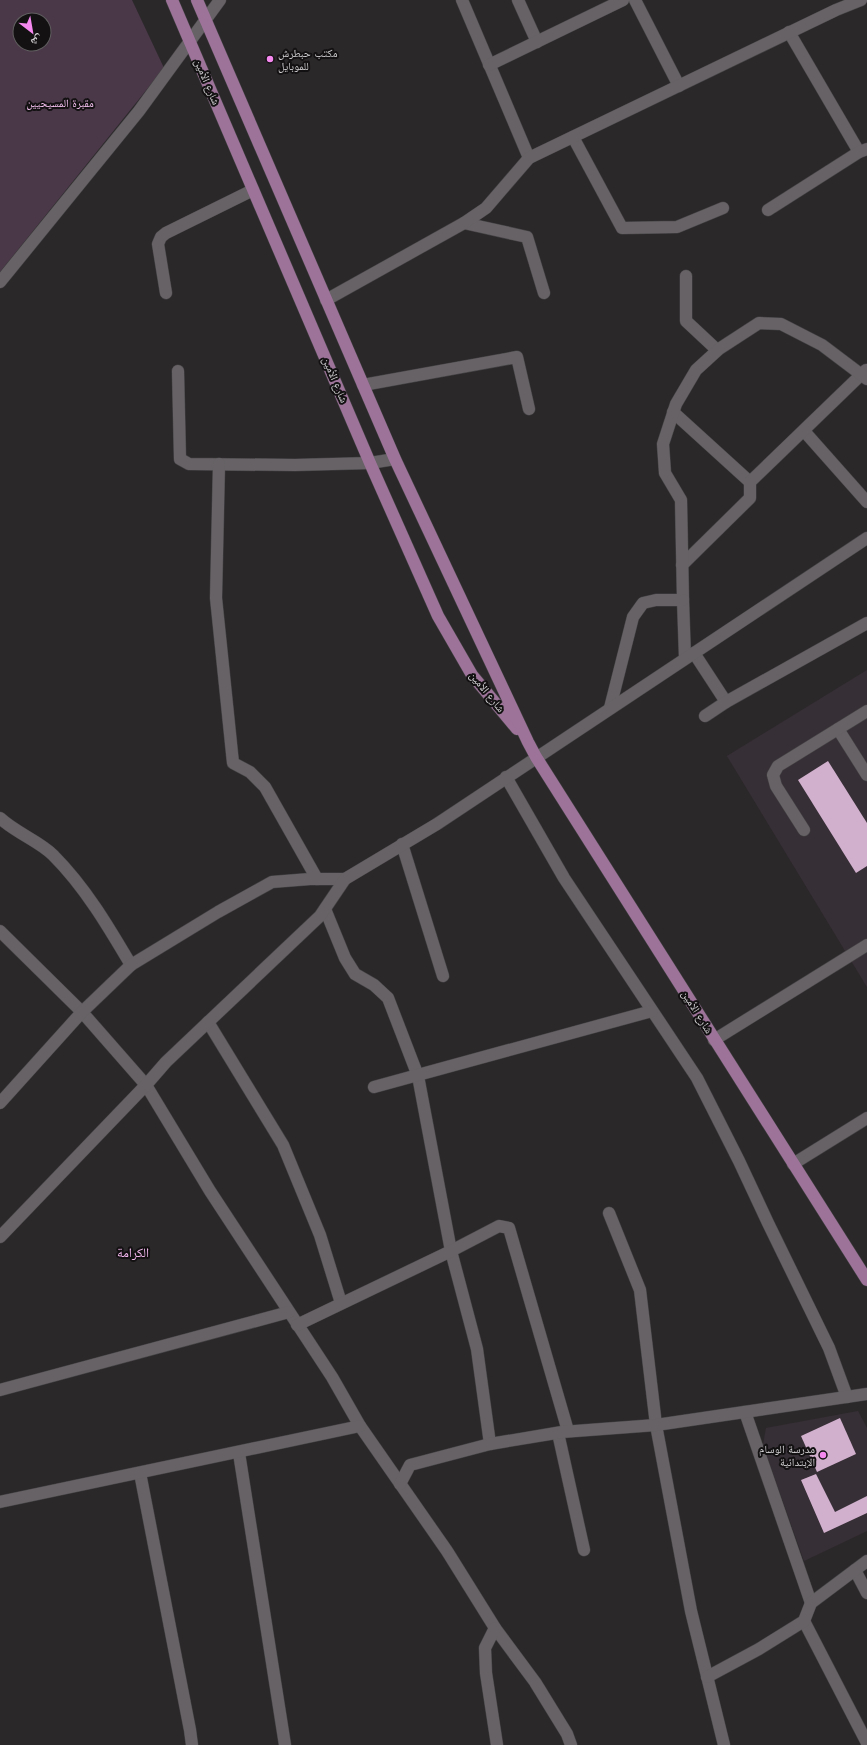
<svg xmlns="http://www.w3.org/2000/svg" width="867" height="1745" viewBox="0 0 867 1745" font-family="'Work Sans','Noto Naskh Arabic',sans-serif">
<rect width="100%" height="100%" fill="#2b282a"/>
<!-- built -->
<g fill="#372f36">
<polygon points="867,670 867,987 727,756"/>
<polygon points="858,1411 867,1428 867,1531 804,1561 763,1445 766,1428"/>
</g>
<!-- green -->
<path fill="#4a3848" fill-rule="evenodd" d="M0,0H132L164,68L0,272ZM20,20H44V44H20Z"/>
<!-- building -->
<g fill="#d1b0ce">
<polygon points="828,761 867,823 867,866 856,873 798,780"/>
<polygon points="840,1418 856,1454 817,1472 801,1436"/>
<polygon points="816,1474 835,1512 867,1496 867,1513 824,1533 801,1480"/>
</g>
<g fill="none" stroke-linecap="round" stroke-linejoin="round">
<defs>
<g id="minor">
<polyline points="462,0 529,158"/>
<polyline points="518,0 537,42"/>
<polyline points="635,0 679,86"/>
<polyline points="789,32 859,152"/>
<polyline points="489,65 623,0"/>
<polyline points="573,137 622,228 677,227 723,208"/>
<polyline points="768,210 859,152 867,149"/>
<polyline points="464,223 527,237 544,293"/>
<polyline points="686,276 686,321 717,350"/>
<polyline points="0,282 139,111 220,0"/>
<polyline points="166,293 158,244 161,237 166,233 253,190"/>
<polyline points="326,300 464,223 486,208 529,158 836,10 861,0"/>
<polyline points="178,371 180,459 189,464 295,465 370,463 395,459"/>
<polyline points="363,385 517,357 529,409"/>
<polyline points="673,412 750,482"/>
<polyline points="804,431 867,502"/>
<polyline points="219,464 216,598 233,763 250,772 265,787 317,879"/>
<polyline points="682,565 750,498 750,482 866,370"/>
<polyline points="694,653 726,702"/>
<polyline points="685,658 683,600 681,500 665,473 663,444 676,404 696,370 719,349 759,323 781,324 822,345 867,379"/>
<polyline points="610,708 633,617 643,603 656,600 683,600"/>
<polyline points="705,716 726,702 867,623"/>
<polyline points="838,729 867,775"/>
<polyline points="506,777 564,878 697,1078 739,1161 768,1223 829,1348 847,1397"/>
<path d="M0,818C16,833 39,841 53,855C85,887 108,926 131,965"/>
<polyline points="804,830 776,786 773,775 778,766 867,711"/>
<polyline points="402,844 443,976"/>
<polyline points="325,909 345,958 355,974 374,985 388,998 418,1076 451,1251 477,1349 490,1444"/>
<polyline points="0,931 82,1012 146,1085 210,1191 332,1377 360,1426 447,1551 495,1628 535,1682 567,1734 571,1745"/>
<polyline points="208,1022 283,1145 320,1235 341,1303"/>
<polyline points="714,1040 867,945"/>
<polyline points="374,1087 652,1011"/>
<polyline points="0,1103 82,1012 131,965 218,912 272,882 310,879 345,879"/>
<polyline points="793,1164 867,1118"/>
<polyline points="609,1213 640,1290 656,1425 691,1611 724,1745"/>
<polyline points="0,1237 146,1085 166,1062 320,916 345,879 437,824 867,538"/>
<polyline points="297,1325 451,1251 499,1226 509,1228 568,1431"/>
<polyline points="0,1390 289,1312"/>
<polyline points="745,1412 811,1603"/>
<polyline points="558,1433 584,1550"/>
<polyline points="239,1453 285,1745"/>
<polyline points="140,1473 190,1730 192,1745"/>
<polyline points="400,1484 410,1465 490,1444 562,1432 656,1425 867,1394"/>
<polyline points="0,1502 360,1426"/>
<polyline points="855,1570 867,1593"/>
<polyline points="804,1621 867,1743"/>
<polyline points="495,1628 485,1648 486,1673 497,1745"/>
<polyline points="707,1677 759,1649 804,1621 811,1603 867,1561"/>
</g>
<g id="major">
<polyline points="172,0 370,463 438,616 472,675 517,729"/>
<polyline points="197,0 395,459 528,742 536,757 867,1280"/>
</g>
</defs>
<!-- minor casing -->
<use href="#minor" stroke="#454345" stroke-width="13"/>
<!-- major casing -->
<use href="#major" stroke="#454345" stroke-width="13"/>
<!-- minor -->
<use href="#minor" stroke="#666265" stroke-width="12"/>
<!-- major -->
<use href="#major" stroke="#9d739a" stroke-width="12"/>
</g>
<!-- markers -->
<g fill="#f589ef" stroke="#131112" stroke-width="1.5">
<circle cx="270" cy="59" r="4"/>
<circle cx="823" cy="1455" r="4"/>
</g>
<g text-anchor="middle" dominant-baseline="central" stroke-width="4" stroke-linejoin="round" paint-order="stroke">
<!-- poi labels -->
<g font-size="11" fill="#d3d1d3" stroke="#131112" text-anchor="start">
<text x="278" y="53">مكتب حبطرش<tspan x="278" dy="13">للموبايل</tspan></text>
<text x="815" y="1449" text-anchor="end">مدرسة الوسام<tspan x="815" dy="13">الإبتدائية</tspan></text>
</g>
<!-- street labels -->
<g font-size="11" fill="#d3d1d3" stroke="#131112">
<text transform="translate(207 82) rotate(67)">شارع الأمين</text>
<text transform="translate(335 380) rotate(67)">شارع الأمين</text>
<text transform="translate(487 692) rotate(51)">شارع الأمين</text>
<text transform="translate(697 1012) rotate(58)">شارع الأمين</text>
</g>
<!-- park labels -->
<g font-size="11" fill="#f5c1f0" stroke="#131112">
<text x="60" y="103">مقبرة المسيحيين</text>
</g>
<!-- quarter labels -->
<g font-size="13" fill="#f6baf1" stroke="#131112">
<text x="133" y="1252">الكرامة</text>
</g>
</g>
<!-- north arrow -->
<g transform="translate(32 32) rotate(149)"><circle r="19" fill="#131112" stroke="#605e5f"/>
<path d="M0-3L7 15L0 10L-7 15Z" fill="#f589ef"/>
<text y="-6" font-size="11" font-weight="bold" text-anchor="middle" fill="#d3d1d3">ش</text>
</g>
</svg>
